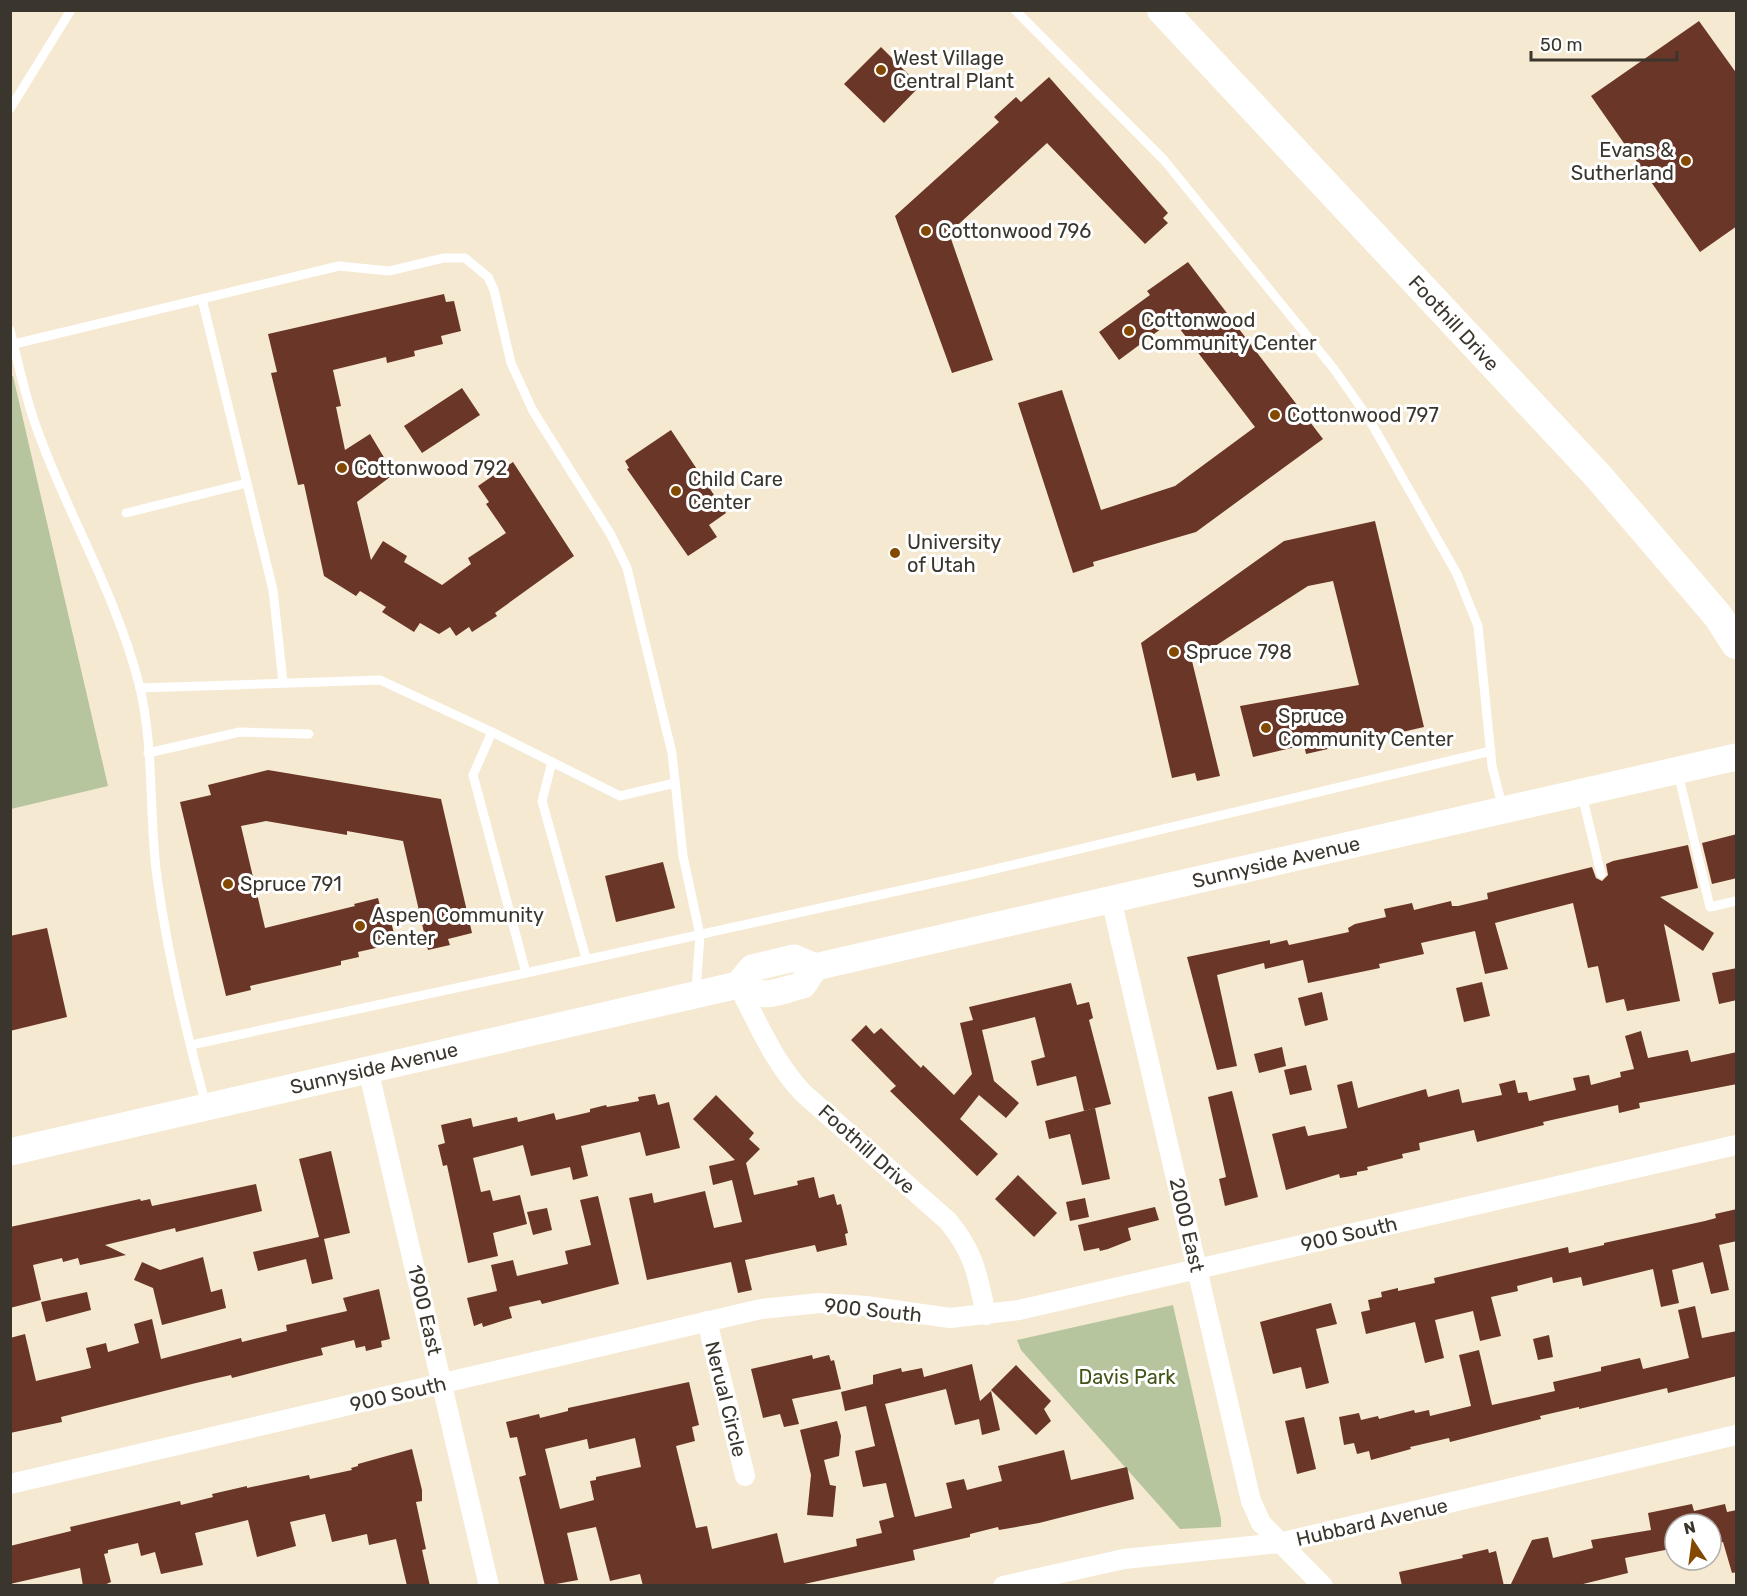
<svg xmlns="http://www.w3.org/2000/svg" width="1747" height="1596" viewBox="0 0 1747 1596" font-family="Rubik,sans-serif">
<rect width="100%" height="100%" fill="#f6e9d2"/>
<!-- green -->
<g fill="#b6c59e">
<polygon points="11,376 13,376 108,786 11,809"/>
<polygon points="1173,1305 1221,1519 1221,1527 1180,1529 1021,1350 1017,1340"/>
</g>
<!-- building -->
<g fill="#6a3627" fill-rule="evenodd">
<polygon points="1699,21 1737,74 1737,226 1700,252 1591,96"/>
<polygon points="881,47 920,86 884,123 844,84"/>
<polygon points="1049,77 1168,213 1163,218 1168,223 1145,244 1047,143 949,233 993,360 952,373 895,216 999,122 994,117 1016,97 1021,102"/>
<polygon points="1188,262 1323,439 1196,532 1093,562 1094,566 1073,573 1018,403 1062,390 1101,510 1175,486 1255,427 1173,320 1119,360 1099,332 1150,295 1147,291"/>
<polygon points="444,294 446,302 454,301 461,331 441,336 443,344 414,351 415,356 387,363 386,357 333,370 341,406 336,407 345,450 370,434 394,474 357,502 371,560 383,541 407,556 404,562 442,585 471,564 468,558 506,533 486,504 489,502 478,486 513,462 574,556 495,613 497,616 472,632 469,627 456,636 450,627 439,634 420,623 414,632 382,612 386,607 360,591 356,596 324,576 304,484 298,485 278,402 271,373 277,372 268,334"/>
<polygon points="462,388 480,415 422,453 404,426"/>
<polygon points="671,430 726,513 709,525 717,537 688,556 627,469 629,468 625,461"/>
<polygon points="1375,521 1424,727 1306,754 1304,745 1253,757 1240,706 1359,685 1333,581 1308,586 1192,661 1220,776 1197,781 1195,773 1172,778 1141,643 1284,541"/>
<polygon points="268,770 441,799 472,933 448,939 450,945 428,950 403,841 347,831 347,835 266,821 241,826 265,928 355,906 354,904 378,898 383,917 389,915 394,933 387,935 389,945 358,952 359,957 341,961 341,965 250,986 251,990 226,996 180,802 211,795 208,785"/>
<polygon points="1737,834 1737,878 1712,884 1702,843"/>
<polygon points="1688,845 1698,888 1660,897 1714,933 1703,951 1664,924 1680,1001 1627,1011 1624,999 1606,1003 1598,966 1588,968 1573,903 1495,923 1508,969 1485,974 1475,931 1421,943 1424,954 1379,964 1380,968 1308,983 1303,960 1265,969 1264,963 1217,975 1237,1066 1217,1070 1187,957 1270,940 1270,944 1287,940 1289,945 1349,932 1348,928 1355,924 1386,917 1384,909 1412,903 1414,910 1451,901 1452,906 1458,906 1488,899 1487,893 1592,867 1596,878 1602,881 1608,875 1606,864 1613,861"/>
<polygon points="663,862 675,908 616,922 605,876"/>
<polygon points="47,928 67,1017 10,1031 10,936"/>
<polygon points="1737,968 1737,1000 1719,1004 1712,973"/>
<polygon points="1482,982 1490,1016 1464,1022 1456,988"/>
<polygon points="1071,983 1077,1005 1089,1002 1093,1018 1089,1020 1111,1104 1084,1111 1076,1076 1037,1086 1031,1061 1045,1057 1035,1017 982,1030 994,1081 1019,1103 1006,1118 979,1095 960,1119 998,1154 977,1176 890,1091 896,1086 851,1040 866,1025 874,1034 881,1028 921,1068 923,1065 954,1095 972,1074 960,1023 973,1020 969,1007"/>
<polygon points="1322,992 1328,1020 1305,1026 1298,998"/>
<polygon points="1641,1031 1648,1058 1688,1050 1691,1062 1737,1052 1737,1084 1639,1103 1640,1108 1619,1113 1618,1105 1543,1122 1544,1125 1477,1142 1474,1130 1419,1143 1420,1150 1402,1154 1403,1158 1367,1167 1368,1170 1357,1172 1357,1175 1340,1178 1339,1174 1286,1190 1272,1134 1305,1126 1308,1136 1347,1128 1337,1085 1352,1081 1358,1108 1426,1089 1428,1097 1459,1089 1462,1103 1502,1095 1499,1084 1515,1080 1518,1093 1527,1092 1529,1101 1576,1090 1573,1078 1589,1075 1591,1085 1621,1077 1620,1072 1634,1069 1625,1036"/>
<polygon points="1282,1047 1286,1066 1259,1073 1254,1054"/>
<polygon points="1306,1065 1312,1090 1290,1095 1284,1070"/>
<polygon points="1232,1091 1258,1197 1225,1206 1219,1179 1226,1177 1208,1097"/>
<polygon points="655,1094 658,1105 669,1102 680,1148 646,1156 640,1132 581,1146 588,1176 573,1180 570,1167 531,1176 523,1145 473,1158 481,1192 490,1190 493,1201 520,1195 527,1224 493,1233 498,1256 468,1263 447,1165 443,1166 438,1145 445,1143 441,1125 471,1118 473,1127 517,1117 518,1122 554,1113 556,1120 590,1112 590,1109 606,1105 607,1107 639,1101 638,1097"/>
<polygon points="716,1095 754,1133 749,1139 760,1149 746,1163 754,1195 798,1185 797,1181 814,1177 819,1198 834,1194 837,1205 841,1204 848,1233 845,1234 847,1245 817,1252 815,1245 745,1260 752,1290 738,1293 731,1262 647,1280 629,1198 652,1193 654,1203 705,1191 714,1228 742,1222 732,1180 713,1185 709,1166 735,1160 693,1119"/>
<polygon points="1095,1108 1110,1179 1082,1185 1070,1134 1049,1139 1045,1121"/>
<polygon points="331,1151 350,1233 324,1239 333,1279 312,1284 306,1259 258,1271 253,1252 319,1237 299,1159"/>
<polygon points="1018,1175 1057,1213 1034,1237 995,1199"/>
<polygon points="256,1184 262,1211 176,1232 175,1228 105,1245 126,1255 80,1265 78,1258 63,1262 62,1258 33,1265 41,1300 10,1308 10,1227 140,1199 141,1201 150,1199 152,1206"/>
<polygon points="598,1196 619,1284 542,1304 540,1300 509,1307 512,1318 483,1327 482,1323 474,1326 467,1298 497,1291 491,1265 513,1260 517,1276 568,1264 565,1251 591,1245 580,1200"/>
<polygon points="1085,1198 1089,1217 1070,1221 1066,1202"/>
<polygon points="1155,1207 1159,1220 1128,1228 1131,1240 1108,1249 1100,1251 1099,1248 1084,1251 1078,1225"/>
<polygon points="547,1208 552,1230 533,1235 527,1212"/>
<polygon points="1737,1209 1737,1241 1719,1245 1729,1290 1711,1294 1703,1262 1672,1270 1679,1303 1661,1307 1653,1269 1583,1286 1581,1277 1553,1283 1552,1277 1517,1286 1518,1291 1491,1297 1501,1336 1480,1341 1473,1311 1435,1320 1444,1358 1425,1363 1415,1322 1366,1334 1361,1312 1370,1310 1368,1300 1382,1297 1381,1292 1398,1288 1398,1291 1435,1283 1434,1278 1568,1247 1569,1253 1604,1245 1604,1243 1705,1221 1716,1218 1715,1214"/>
<polygon points="203,1257 211,1292 222,1289 226,1308 162,1325 153,1288 134,1280 142,1262 160,1270"/>
<polygon points="379,1289 390,1339 381,1341 382,1347 366,1351 365,1346 356,1348 354,1340 321,1348 323,1355 294,1362 232,1378 231,1375 196,1383 61,1417 62,1422 10,1433 10,1338 25,1334 36,1381 91,1368 86,1348 106,1343 108,1352 139,1343 134,1324 152,1319 161,1359 241,1338 242,1342 287,1331 286,1325 347,1311 343,1298"/>
<polygon points="87,1292 91,1310 46,1322 41,1302"/>
<polygon points="1331,1303 1337,1324 1316,1329 1329,1383 1306,1389 1301,1367 1273,1374 1260,1322"/>
<polygon points="1695,1306 1702,1338 1737,1331 1737,1376 1668,1393 1667,1388 1579,1409 1579,1407 1540,1416 1541,1419 1450,1442 1449,1438 1410,1447 1411,1449 1371,1460 1369,1451 1357,1454 1354,1443 1344,1445 1339,1417 1359,1413 1361,1420 1378,1416 1379,1419 1414,1410 1415,1413 1429,1410 1430,1416 1471,1406 1459,1355 1479,1350 1492,1405 1555,1391 1553,1382 1601,1371 1601,1367 1640,1358 1643,1369 1689,1358 1678,1310"/>
<polygon points="1549,1335 1553,1357 1538,1360 1533,1339"/>
<polygon points="812,1355 813,1359 829,1355 831,1361 834,1360 841,1389 792,1399 799,1424 784,1427 780,1414 763,1418 751,1369"/>
<path d="M972,1364L980,1401L991,1391L1000,1430L982,1435L979,1419L955,1425L946,1389L885,1404L915,1517L952,1508L946,1483L964,1479L967,1490L1002,1481L998,1466L1064,1450L1071,1480L1127,1467L1134,1499L1039,1523L999,1530L998,1527L970,1534V1537L913,1550L915,1560L795,1586H643L640,1574L610,1581L596,1527L567,1533L578,1580L545,1586L519,1477L526,1475L517,1437L510,1438L506,1422L539,1414L540,1418L568,1411V1408L689,1382L699,1425L692,1427L695,1441L676,1446L696,1528L707,1526L712,1549L777,1533L784,1563L857,1546L856,1539L882,1533L879,1521L894,1517L886,1483L863,1487L855,1451L875,1446L866,1406L845,1411L841,1392L873,1384V1375L901,1368L902,1372L922,1368L924,1377ZM635,1438L641,1467L596,1477V1480L590,1481L594,1500L560,1509L545,1449L587,1439L589,1449Z"/>
<polygon points="1016,1365 1051,1401 1044,1409 1051,1421 1036,1435 991,1390"/>
<polygon points="1304,1417 1316,1469 1297,1474 1285,1421"/>
<polygon points="837,1421 841,1436 839,1456 824,1460 830,1485 836,1486 833,1517 807,1515 811,1475 800,1430"/>
<polygon points="412,1449 422,1490 422,1501 416,1502 426,1549 422,1550 430,1586 407,1586 396,1539 369,1545 367,1534 332,1542 325,1514 290,1522 296,1546 257,1557 248,1520 195,1533 203,1565 161,1574 155,1552 141,1556 138,1543 108,1550 108,1553 104,1554 111,1582 102,1586 83,1586 80,1568 10,1584 10,1546 71,1531 70,1527 180,1501 181,1505 213,1497 212,1494 247,1486 247,1488 309,1475 310,1479 352,1470 351,1468 358,1466 358,1464"/>
<polygon points="1692,1504 1694,1511 1725,1504 1727,1512 1737,1510 1737,1572 1732,1573 1723,1542 1714,1544 1711,1524 1675,1524 1675,1548 1625,1558 1628,1573 1575,1586 1510,1586 1532,1540 1548,1537 1553,1558 1593,1548 1591,1540 1651,1530 1648,1513"/>
<polygon points="1488,1549 1489,1553 1496,1551 1504,1586 1402,1586 1399,1572 1463,1558 1462,1555"/>
</g>
<g fill="none" stroke-linecap="round" stroke-linejoin="round">
<!-- service -->
<g stroke="#fff" stroke-width="9">
<polyline points="1015,10 1164,160 1334,369 1369,419 1457,574 1478,626 1492,766 1503,809"/>
<polyline points="10,109 71,10"/>
<polyline points="202,299 273,590 283,682"/>
<path d="M10,330C19,367 27,404 41,440C72,522 117,598 139,684C154,744 149,808 156,869C166,948 185,1028 206,1105"/>
<polyline points="10,345 339,266 389,271 443,258 465,258 488,277 494,290 511,363 533,411 611,535 627,568 672,753 683,856 700,935 696,991"/>
<polyline points="126,513 247,483"/>
<polyline points="140,688 380,680 492,732"/>
<polyline points="148,753 240,732 309,734"/>
<polyline points="552,762 542,801 586,958"/>
<polyline points="1678,773 1710,907 1736,901"/>
<polyline points="1582,795 1601,874"/>
<polyline points="526,973 970,875 1491,751"/>
<polyline points="191,1045 526,973 473,775 492,732 620,796 675,783"/>
</g>
<!-- minor -->
<g stroke="#fff" stroke-width="20">
<polyline points="1111,899 1251,1501 1261,1523 1323,1586"/>
<path d="M738,985C758,1023 773,1061 803,1093L948,1221C974,1252 978,1276 986,1315"/>
<polyline points="368,1069 489,1586"/>
<polyline points="707,1321 745,1476"/>
<polyline points="10,1484 761,1309 820,1303 866,1306 950,1318 1019,1310 1736,1145"/>
<polyline points="1003,1586 1124,1559 1279,1543 1736,1435"/>
</g>
<!-- secondary -->
<g stroke="#fff" stroke-width="27">
<path d="M738,985C767,1000 772,993 803,985L815,967"/>
<polyline points="10,1152 738,985 752,968 794,958 815,967 1736,757"/>
</g>
<!-- primary -->
<polyline stroke="#fff" stroke-width="30" points="1162,10 1598,476 1718,616 1736,644"/>
</g>
<!-- markers -->
<g fill="#834900" stroke="#fff" stroke-width="2">
<circle cx="881" cy="70" r="6"/>
<circle cx="1686" cy="161" r="6"/>
<circle cx="926" cy="231" r="6"/>
<circle cx="1129" cy="331" r="6"/>
<circle cx="1275" cy="415" r="6"/>
<circle cx="342" cy="468" r="6"/>
<circle cx="676" cy="491" r="6"/>
<circle cx="895" cy="553" r="6"/>
<circle cx="1174" cy="652" r="6"/>
<circle cx="1266" cy="728" r="6"/>
<circle cx="228" cy="884" r="6"/>
<circle cx="360" cy="926" r="6"/>
</g>
<g text-anchor="middle" dominant-baseline="central" stroke-width="6" stroke-linejoin="round" paint-order="stroke">
<!-- poi labels -->
<g font-size="20" fill="#3b362d" stroke="#fff" text-anchor="start">
<text x="893" y="58">West Village<tspan x="893" dy="23">Central Plant</tspan></text>
<text x="1674" y="150" text-anchor="end">Evans &amp;<tspan x="1674" dy="23">Sutherland</tspan></text>
<text x="938" y="231">Cottonwood 796</text>
<text x="1141" y="320">Cottonwood<tspan x="1141" dy="23">Community Center</tspan></text>
<text x="1287" y="415">Cottonwood 797</text>
<text x="354" y="468">Cottonwood 792</text>
<text x="688" y="479">Child Care<tspan x="688" dy="23">Center</tspan></text>
<text x="907" y="542">University<tspan x="907" dy="23">of Utah</tspan></text>
<text x="1186" y="652">Spruce 798</text>
<text x="1278" y="716">Spruce<tspan x="1278" dy="23">Community Center</tspan></text>
<text x="240" y="884">Spruce 791</text>
<text x="372" y="915">Aspen Community<tspan x="372" dy="23">Center</tspan></text>
</g>
<!-- street labels -->
<g font-size="20" fill="#3b362d" stroke="#fff">
<text transform="translate(1454 323) rotate(47)">Foothill Drive</text>
<text transform="translate(1276 862) rotate(-13)">Sunnyside Avenue</text>
<text transform="translate(374 1068) rotate(-13)">Sunnyside Avenue</text>
<text transform="translate(867 1149) rotate(42)">Foothill Drive</text>
<text transform="translate(1187 1225) rotate(77)">2000 East</text>
<text transform="translate(1349 1234) rotate(-13)">900 South</text>
<text transform="translate(425 1310) rotate(77)">1900 East</text>
<text transform="translate(873 1310) rotate(6)">900 South</text>
<text transform="translate(398 1394) rotate(-13)">900 South</text>
<text transform="translate(726 1399) rotate(76)">Nerual Circle</text>
<text transform="translate(1372 1522) rotate(-13)">Hubbard Avenue</text>
</g>
<!-- park labels -->
<g font-size="20" fill="#425418" stroke="#fff">
<text x="1127" y="1377">Davis Park</text>
</g>
</g>
<!-- border -->
<rect width="1747" height="1596" fill="none" stroke="#3b362d" stroke-width="24"/>
<!-- north arrow -->
<g transform="translate(1693 1542) rotate(347)"><circle r="28" fill="#ffffff" stroke="#b1afab" stroke-width="1.5"/>
<path d="M0-4.5L10 22L0 15L-10 22Z" fill="#834900"/>
<text y="-9" font-size="16" font-weight="bold" text-anchor="middle" fill="#3b362d">N</text>
</g>
<!-- scale -->
<path d="M1531 51v9h146v-9" fill="none" stroke="#3b362d" stroke-width="3"/>
<text x="1540" y="51" font-size="18" fill="#3b362d" stroke="#ffffff" stroke-width="4.5" paint-order="stroke">50 m</text>
</svg>
